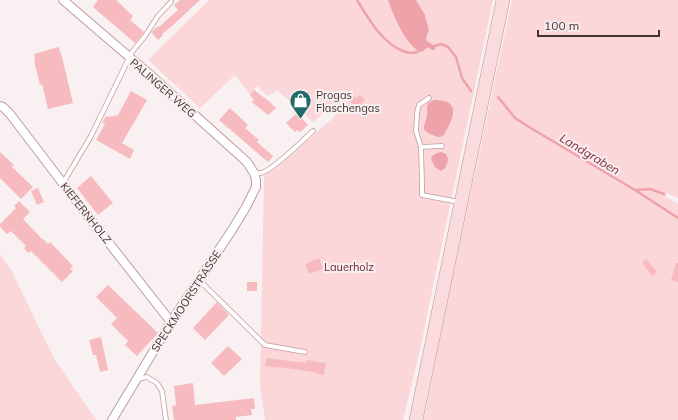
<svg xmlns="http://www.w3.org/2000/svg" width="678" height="420" viewBox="0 0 678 420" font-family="Mulish,sans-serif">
<rect width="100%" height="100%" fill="#f9f0f1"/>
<!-- green -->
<g fill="#fcd7d9">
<polygon points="209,0 388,0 391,9 395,16 425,49 431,43 427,41 426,38 429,29 425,15 416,0 493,0 419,354 403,420 265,420 260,386 264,176 278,167 336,115 329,108 313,122 277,90 268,96 257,86 250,95 235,75 200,108 148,60"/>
<polygon points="512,0 678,0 678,198 666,193 666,197 678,204 678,420 424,420 442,328"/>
<polygon points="0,254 10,268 55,360 96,420 0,420"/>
</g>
<!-- water -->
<g fill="#eda3a9">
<path d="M388,0H416L425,15L429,30L426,38L427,41L435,46V50H432L428,47L422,52C408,50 392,13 388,0Z"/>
<path d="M434,100C437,100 441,100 444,101C462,106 449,125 444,135C440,138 437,137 433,135C418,129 426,126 427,115C428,111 426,107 428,103Z"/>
<path d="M441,152L446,154L448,159C447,164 446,169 441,171L435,167L431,159C432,155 436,153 441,152Z"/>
</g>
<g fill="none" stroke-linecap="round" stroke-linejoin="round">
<!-- stream -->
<g stroke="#eda3a9" stroke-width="2.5">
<path d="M357,0C369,19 381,42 403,51C410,54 416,54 421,49"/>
<polyline points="432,47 441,44 448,47 456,57 462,78 471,91"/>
<polyline points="498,97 515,118 529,127 635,190 678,218"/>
<polyline points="636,190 650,189 664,194"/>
</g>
</g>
<!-- building -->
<g fill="#f7bbbf">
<polygon points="98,0 116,0 133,16 130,20 144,32 135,43 93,7"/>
<polygon points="180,0 200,0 172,26 162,34 163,35 158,40 151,32 158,26 159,27 178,10 174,5"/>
<polygon points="59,47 60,53 61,53 73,103 48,109 42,84 40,85 34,61 35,60 34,54"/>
<polygon points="254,90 270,102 276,108 268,115 252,102 254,100 250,95"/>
<polygon points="131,91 147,100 122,143 134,150 130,159 96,140 105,124 102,123 106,116 108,117 118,115"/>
<polygon points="352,95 357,98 359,95 365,99 360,107 358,105 357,107 348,100"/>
<polygon points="230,108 248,125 245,128 259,140 257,142 273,156 268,162 219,120"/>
<polygon points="297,113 308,125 300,132 297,130 295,132 286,123"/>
<polygon points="0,152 14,165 12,167 33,187 21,199 0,178"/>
<polygon points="91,176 113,203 98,215 77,188"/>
<polygon points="38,188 44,202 37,205 31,191"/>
<polygon points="19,201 30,212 23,219 42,239 43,239 48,244 50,242 73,266 70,269 73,271 62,282 31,251 28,253 24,248 26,246 11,231 7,234 0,227 0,224 16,208 14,206"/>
<polygon points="319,258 323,269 309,274 305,264"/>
<polygon points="646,259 657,272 652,276 642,263"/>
<polygon points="676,263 678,263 678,282 671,280"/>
<rect x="247" y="282" width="10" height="9"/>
<polygon points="108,285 158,333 137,356 125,345 128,341 111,324 117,318 96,297"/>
<polygon points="217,302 229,315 205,340 193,328"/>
<polygon points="101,337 108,370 100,372 96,355 93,355 89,340"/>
<polygon points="228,346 242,359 224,376 211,363"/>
<polygon points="266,358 306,363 306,360 326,363 324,375 314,373 314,372 294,369 265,366"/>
<polygon points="193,383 195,405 254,398 255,409 251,409 252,415 236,417 236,420 174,420 172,406 176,405 174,386"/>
</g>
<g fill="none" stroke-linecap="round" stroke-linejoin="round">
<defs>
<g id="service">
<polyline points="442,146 421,147 422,182 422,195 459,202"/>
<polyline points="421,147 416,131 417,113 419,105 429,98"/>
<path d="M254,173C255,173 260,173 261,173C272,171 303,140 313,131"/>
<polyline points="63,183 91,136 132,52 145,36 158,16 171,2"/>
<polyline points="199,280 265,345 305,352"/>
<polyline points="138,379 147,377 157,383 162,391 166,420"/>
</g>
<g id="minor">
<polyline points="63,0 148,73 247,162 254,173 256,180 256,187 246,207 232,230 171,322 112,420"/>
<polyline points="0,106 3,107 10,114 87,215 171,322"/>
</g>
<polyline id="primary" points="416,420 503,0"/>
</defs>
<!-- service casing -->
<use href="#service" stroke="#c39b9d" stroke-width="5.5"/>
<!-- minor casing -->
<use href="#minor" stroke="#c39b9d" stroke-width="10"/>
<!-- primary casing -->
<use href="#primary" stroke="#b99294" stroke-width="14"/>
<!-- service -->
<use href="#service" stroke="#fff" stroke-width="4"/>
<!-- minor -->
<use href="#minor" stroke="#fff" stroke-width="8"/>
<!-- primary -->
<use href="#primary" stroke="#fbdcde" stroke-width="13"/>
</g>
<!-- icons -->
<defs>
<symbol id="shop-pin" viewBox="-11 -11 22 30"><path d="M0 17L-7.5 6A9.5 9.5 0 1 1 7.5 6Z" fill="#206c6b" stroke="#f9f0f1"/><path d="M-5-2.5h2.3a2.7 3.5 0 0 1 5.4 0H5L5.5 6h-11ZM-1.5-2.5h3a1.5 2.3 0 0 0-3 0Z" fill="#fff"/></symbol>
</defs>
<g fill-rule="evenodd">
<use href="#shop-pin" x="288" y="88" width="25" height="34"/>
</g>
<g text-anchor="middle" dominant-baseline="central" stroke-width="4" stroke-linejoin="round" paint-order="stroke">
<!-- street labels -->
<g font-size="11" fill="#433233" stroke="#f9f0f1">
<text transform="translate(163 88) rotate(41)">PALINGER WEG</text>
<text transform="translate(86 213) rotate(52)">KIEFERNHOLZ</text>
<text transform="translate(186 301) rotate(-57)">SPECKMOORSTRASSE</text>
</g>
<!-- poi labels -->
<g font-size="11" fill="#433233" stroke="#f9f0f1" text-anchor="start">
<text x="316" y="95">Progas<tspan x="316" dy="13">Flaschengas</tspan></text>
</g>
<!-- park labels -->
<g font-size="11" fill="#6b1527" stroke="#f9f0f1">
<text x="349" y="267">Lauerholz</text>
</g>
<!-- water labels -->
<g font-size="12" font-style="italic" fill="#7d2836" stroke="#f9f0f1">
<text transform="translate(590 154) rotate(31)">Landgraben</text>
</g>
</g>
<!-- scale -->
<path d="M538 30v6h121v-6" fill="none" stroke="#433233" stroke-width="2"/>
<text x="544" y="30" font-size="12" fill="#433233" stroke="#f9f0f1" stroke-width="3" paint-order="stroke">100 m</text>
</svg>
